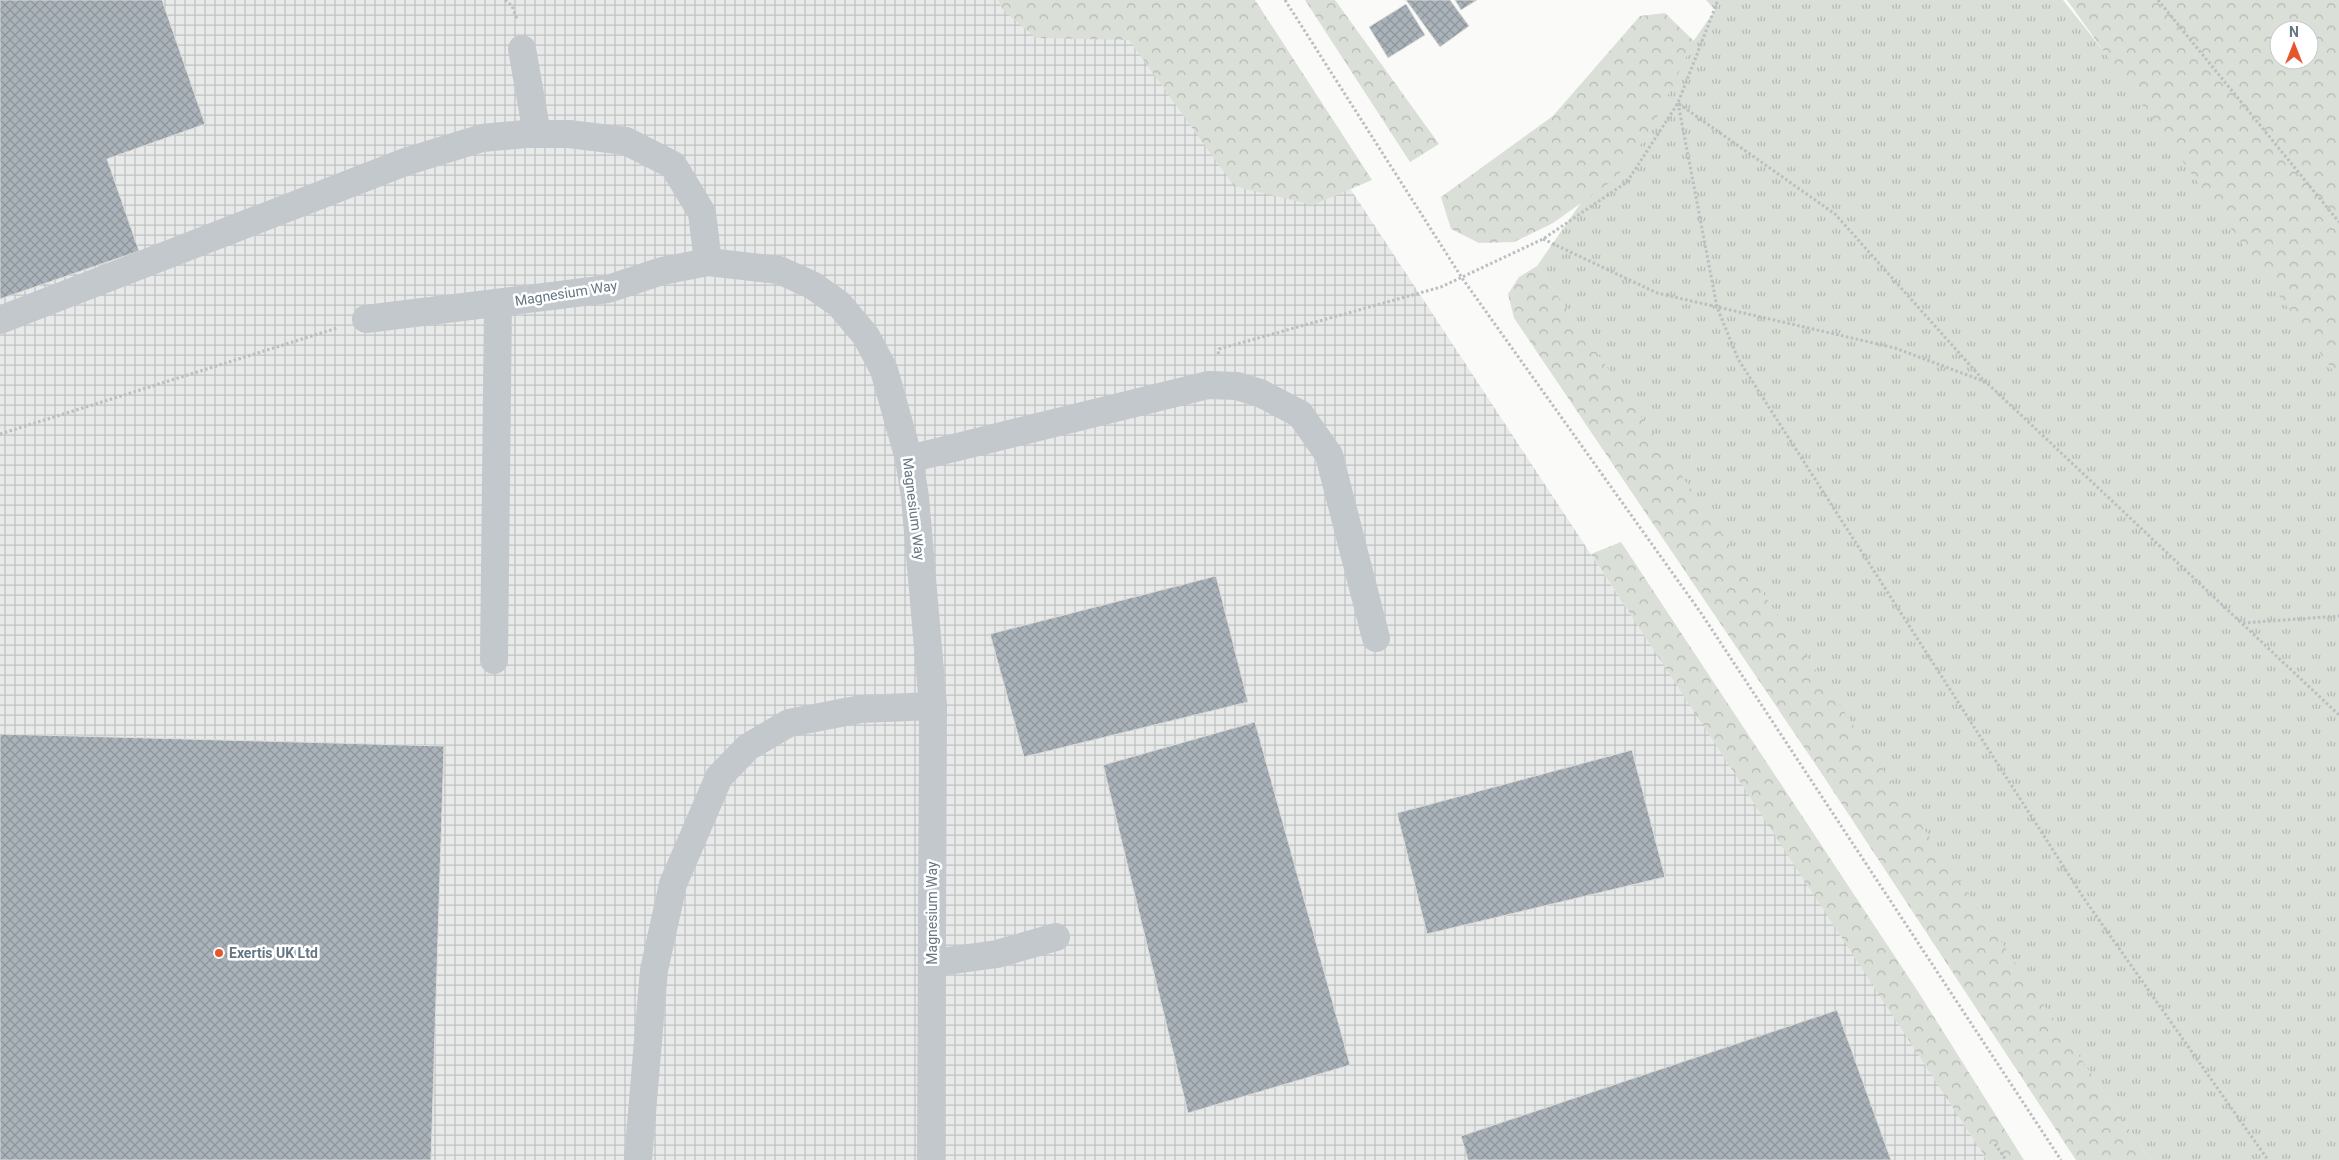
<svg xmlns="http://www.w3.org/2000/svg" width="2339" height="1160" viewBox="0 0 2339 1160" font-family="Roboto,sans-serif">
<defs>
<pattern id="industrial-grid" width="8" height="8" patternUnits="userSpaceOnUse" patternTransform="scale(1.25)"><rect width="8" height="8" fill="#e8e9e9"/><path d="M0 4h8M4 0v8" fill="none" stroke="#c0c1c2"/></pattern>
<pattern id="grass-tufts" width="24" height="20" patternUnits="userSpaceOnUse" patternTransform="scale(1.25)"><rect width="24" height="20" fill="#dadfd7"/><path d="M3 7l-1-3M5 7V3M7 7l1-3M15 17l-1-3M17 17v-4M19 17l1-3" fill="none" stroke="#b4b9b4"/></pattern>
<pattern id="forest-crowns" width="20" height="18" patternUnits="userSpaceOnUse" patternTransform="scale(1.25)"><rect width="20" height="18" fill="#dadfd7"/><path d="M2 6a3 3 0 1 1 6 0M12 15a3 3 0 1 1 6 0" fill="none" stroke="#b4b9b4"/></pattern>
<pattern id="building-cross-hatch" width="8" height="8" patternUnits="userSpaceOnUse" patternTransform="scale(1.25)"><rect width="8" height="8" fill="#aab3b9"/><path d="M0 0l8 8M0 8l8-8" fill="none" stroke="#8e969c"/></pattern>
</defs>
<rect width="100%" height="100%" fill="#fafaf8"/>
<!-- industrial -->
<polygon fill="url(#industrial-grid)" points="0,0 1226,0 1835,925 1987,1160 0,1160"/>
<!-- grass -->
<polygon fill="url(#grass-tufts)" points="1706,0 2063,0 2339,347 2339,1160 2150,1160 1537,266 1715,10"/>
<!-- forest -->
<g fill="url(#forest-crowns)" fill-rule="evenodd">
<polygon points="998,0 1255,0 1372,180 1313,205 1234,186 1129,40 1036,38 1002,9"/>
<polygon points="1305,0 1335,0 1439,144 1410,162"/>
<path d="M2067,0H2339V379ZM2279,30H2309V60H2279Z"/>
<polygon points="1665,13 1694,41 1650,132 1616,178 1553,223 1514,242 1479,243 1451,229 1441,197 1553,116 1640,16"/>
<polygon points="1537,266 1767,599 2150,1160 2076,1160 1824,777 1514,318 1508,294 1519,277"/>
<polygon points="1621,542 1917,990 2024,1160 1987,1160 1591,554"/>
</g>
<!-- building -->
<g fill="url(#building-cross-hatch)" stroke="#dcdcda">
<polygon points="0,0 162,0 205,124 107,159 139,251 0,299"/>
<polygon points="1406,0 1450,0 1469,26 1440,47"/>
<polygon points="1455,0 1477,0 1461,10"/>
<polygon points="1406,4 1425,35 1388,58 1369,27"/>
<polygon points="1216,576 1248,702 1024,757 990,634"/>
<polygon points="1255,722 1350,1065 1188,1113 1103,765"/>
<polygon points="0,734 444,746 431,1160 0,1160"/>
<polygon points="1632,750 1665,877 1427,934 1397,813"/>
<polygon points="1837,1010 1891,1160 1468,1160 1461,1136"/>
</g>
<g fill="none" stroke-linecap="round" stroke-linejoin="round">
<!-- path -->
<g stroke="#bbbfc2" stroke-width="3" stroke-dasharray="2.5 2.5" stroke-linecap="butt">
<polyline points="505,0 512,6 517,19"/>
<polyline points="1285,0 1462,278 1701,613 2061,1160"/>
<polyline points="2158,0 2339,222"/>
<polyline points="1678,103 1717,307 1738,359 2085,900 2268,1160"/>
<polyline points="1679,104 1835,214 1985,382"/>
<polyline points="1543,239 1657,293 1895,348 1986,382 2339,715"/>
<polyline points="1218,354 1219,349 1441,287 1543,239 1627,182 1678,103 1718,0"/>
<polyline points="0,434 337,328"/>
<polyline points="2243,623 2339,616"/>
<polyline points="1995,1144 2006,1160"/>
</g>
<!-- minor -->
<g stroke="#c3c8cc" stroke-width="28">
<polyline points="522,49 537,134"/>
<polyline points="366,319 608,289 662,271 708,262 779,270 812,285 839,304 866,336 884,370 909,459 915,497 933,706 931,1160"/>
<polyline points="0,320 405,162 482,138 525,134 569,134 626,141 673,165 702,213 708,262"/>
<polyline points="909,459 1208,385 1237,386 1260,393 1300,414 1329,455 1376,638"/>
<polyline points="494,660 498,303"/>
<polyline points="932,963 997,954 1056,937"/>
<polyline points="638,1160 654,970 673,884 719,777 748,747 789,723 861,709 933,706"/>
</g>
</g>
<!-- markers -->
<circle fill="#e4572e" stroke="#fff" stroke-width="2" cx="219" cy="953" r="5"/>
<g text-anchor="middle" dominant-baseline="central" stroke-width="5" stroke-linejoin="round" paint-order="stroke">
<!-- street labels -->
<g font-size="14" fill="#657683" stroke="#fff">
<text transform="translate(566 293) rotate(-9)">Magnesium Way</text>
<text transform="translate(914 509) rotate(83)">Magnesium Way</text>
<text transform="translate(932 913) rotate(-90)">Magnesium Way</text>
</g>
<!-- poi labels -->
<g font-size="14" font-weight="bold" fill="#657683" stroke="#fff" text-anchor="start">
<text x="229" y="953">Exertis UK Ltd</text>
</g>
</g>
<!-- north arrow -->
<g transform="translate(2294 45)"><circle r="24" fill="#ffffff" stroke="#c1c8cd"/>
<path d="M0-4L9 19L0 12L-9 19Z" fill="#e4572e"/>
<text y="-8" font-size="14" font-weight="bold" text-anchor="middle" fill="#657683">N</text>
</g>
</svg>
